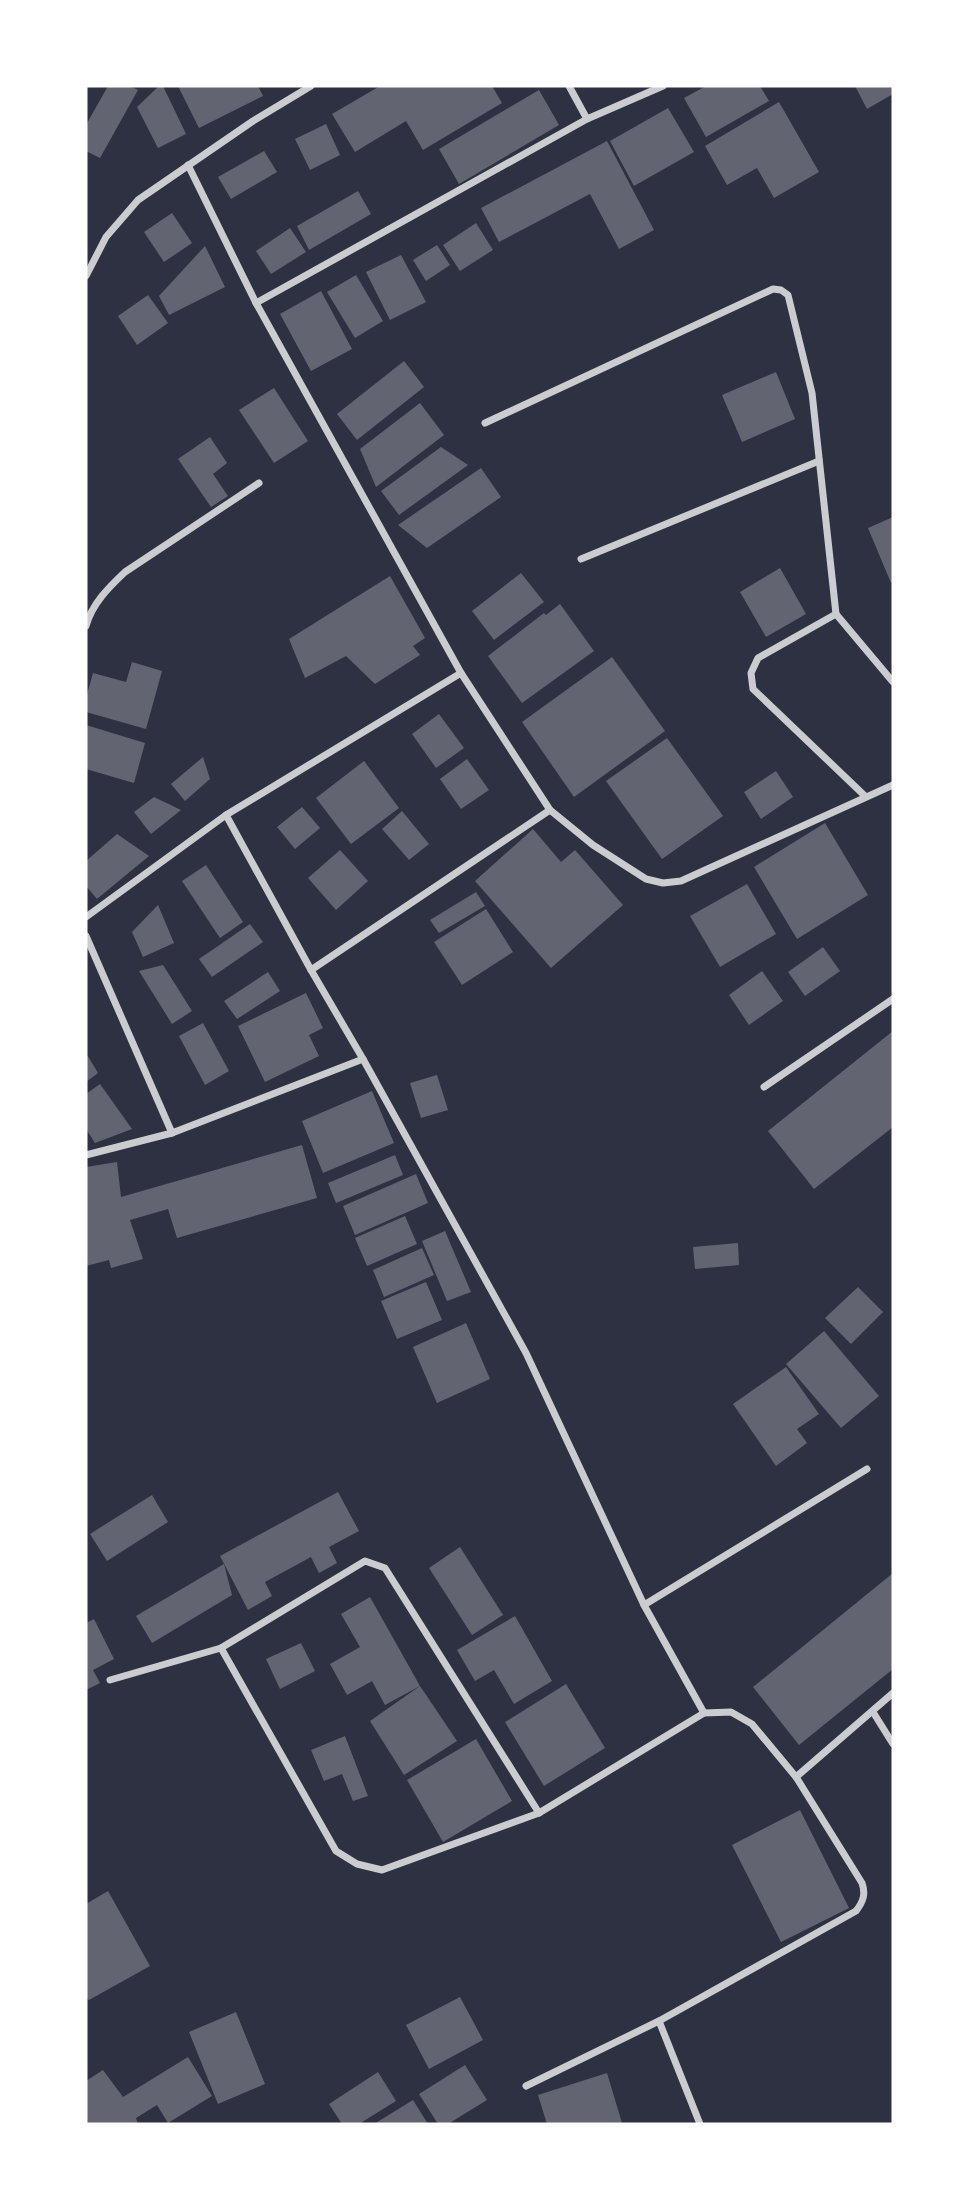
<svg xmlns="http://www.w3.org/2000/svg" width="979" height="2210" viewBox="0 0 979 2210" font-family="'Fira Sans Condensed',sans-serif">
<rect width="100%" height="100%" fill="#2d3142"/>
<!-- building -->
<g fill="#626471">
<polygon points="108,86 130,86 138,90 100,158 86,151 86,125"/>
<polygon points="159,86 163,86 186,134 158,148 137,107"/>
<polygon points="178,86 258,86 263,96 199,128"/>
<polygon points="380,86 492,86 502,103 423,150 406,121 355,152 332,114"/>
<polygon points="706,86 760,86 769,101 706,137 684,98"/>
<polygon points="855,86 893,86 893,94 867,109"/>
<polygon points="539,90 559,125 459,184 439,149"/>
<polygon points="779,102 819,172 774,198 757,168 727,185 705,146"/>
<polygon points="668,108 694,152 634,186 610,141"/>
<polygon points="326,124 340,155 310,170 295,139"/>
<polygon points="607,141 654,230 619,249 590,194 499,242 481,208"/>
<polygon points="264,151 277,172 231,199 218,177"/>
<polygon points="358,191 371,214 309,250 297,226"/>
<polygon points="172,213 192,243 164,262 144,232"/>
<polygon points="476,223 493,250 460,271 443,245"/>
<polygon points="290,228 306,252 271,274 256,251"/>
<polygon points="437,245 450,265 426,281 413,260"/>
<polygon points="205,246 225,287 169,315 159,296"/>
<polygon points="401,255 426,302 390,320 366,272"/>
<polygon points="356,275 383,321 355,338 327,292"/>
<polygon points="321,291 352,349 311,371 280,314"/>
<polygon points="148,295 168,323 137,345 118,316"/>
<polygon points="404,361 424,387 357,440 337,414"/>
<polygon points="776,372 795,419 742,442 722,395"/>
<polygon points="274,388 308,441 274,463 239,410"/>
<polygon points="420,403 444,435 376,487 360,449"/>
<polygon points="210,437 227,463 213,474 228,496 211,507 178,459"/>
<polygon points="441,447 468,465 399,515 381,491"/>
<polygon points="481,468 501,497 427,548 398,525"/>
<polygon points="893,517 893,582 891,583 868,528"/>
<polygon points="780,568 806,614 766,637 740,592"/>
<polygon points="521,573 544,602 494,640 472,611"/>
<polygon points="390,576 425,638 413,646 420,655 375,684 346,656 305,678 289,639"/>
<polygon points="560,604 594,651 522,703 488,656 544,613 546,615"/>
<polygon points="612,657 665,731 574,797 522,722"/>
<polygon points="132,662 162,671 146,729 86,712 86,698 93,673 126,682"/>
<polygon points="439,714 464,748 436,768 412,734"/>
<polygon points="86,725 145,743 134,783 86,769"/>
<polygon points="667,738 723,816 662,859 606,781"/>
<polygon points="203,757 210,779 185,801 171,784"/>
<polygon points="467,759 489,790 461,809 440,779"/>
<polygon points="364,761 399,808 351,844 316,798"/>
<polygon points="776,771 793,797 761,819 744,792"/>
<polygon points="154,797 181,810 151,834 134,812"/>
<polygon points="302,807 320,828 295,849 277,827"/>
<polygon points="402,811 429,844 409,860 382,829"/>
<polygon points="825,823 868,895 797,939 754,867"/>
<polygon points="533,829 561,862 575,850 623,905 551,968 475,881"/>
<polygon points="117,834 149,856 97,899 86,886 86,861"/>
<polygon points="340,850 368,881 336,910 308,878"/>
<polygon points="206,865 243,922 220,938 182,881"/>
<polygon points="747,884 776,934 720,967 690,916"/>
<polygon points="476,892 485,906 439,933 430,920"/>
<polygon points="158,905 174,943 143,957 132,932"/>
<polygon points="486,909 513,952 462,985 434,942"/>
<polygon points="250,924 263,942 212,977 199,959"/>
<polygon points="823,947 840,971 805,996 788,972"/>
<polygon points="163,965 192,1011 172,1024 139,971"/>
<polygon points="762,971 783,1001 749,1025 729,995"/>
<polygon points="268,972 280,991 237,1019 224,1001"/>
<polygon points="306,993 323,1028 309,1035 319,1056 265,1082 238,1026"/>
<polygon points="203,1023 229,1071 205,1085 179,1036"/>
<polygon points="893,1031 893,1127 814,1189 768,1131"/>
<polygon points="86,1053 98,1073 86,1082"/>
<polygon points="437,1075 448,1110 421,1118 410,1083"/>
<polygon points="100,1084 132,1129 95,1143 86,1129 86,1094"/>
<polygon points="372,1091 394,1143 323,1173 302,1121"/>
<polygon points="302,1145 317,1198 177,1238 168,1209 130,1220 143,1259 111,1268 109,1260 86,1266 86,1167 117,1162 121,1197"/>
<polygon points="395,1155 403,1175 336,1203 328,1183"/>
<polygon points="416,1174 428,1203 355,1235 343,1206"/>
<polygon points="405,1216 417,1244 367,1266 355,1238"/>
<polygon points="445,1231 471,1292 447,1301 422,1241"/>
<polygon points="738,1243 739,1265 695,1269 693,1247"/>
<polygon points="422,1248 434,1275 384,1297 373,1270"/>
<polygon points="426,1282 442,1320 397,1339 381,1301"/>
<polygon points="858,1287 883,1312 851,1344 825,1318"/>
<polygon points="466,1323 490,1379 437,1403 413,1347"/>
<polygon points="824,1331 879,1396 841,1428 786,1364"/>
<polygon points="786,1367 819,1414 797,1429 807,1443 776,1466 733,1404"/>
<polygon points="338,1492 359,1531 329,1547 337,1563 319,1573 311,1557 265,1582 272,1596 248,1610 220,1556"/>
<polygon points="152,1495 168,1522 107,1561 90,1534"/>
<polygon points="460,1547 503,1615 472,1635 429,1568"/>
<polygon points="224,1564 232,1595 152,1643 136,1616"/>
<polygon points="893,1573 893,1669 799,1745 753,1687"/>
<polygon points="370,1597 420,1686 385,1705 372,1681 347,1695 330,1664 360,1647 341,1614"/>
<polygon points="515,1616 552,1681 514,1704 494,1670 475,1681 457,1650"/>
<polygon points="94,1619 114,1659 93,1670 100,1683 86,1690 86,1623"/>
<polygon points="301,1643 315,1671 280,1689 266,1659"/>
<polygon points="566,1684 605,1748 544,1786 505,1722"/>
<polygon points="420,1686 457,1741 404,1775 370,1721"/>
<polygon points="345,1736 368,1796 353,1801 342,1774 324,1781 311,1750"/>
<polygon points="476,1739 512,1801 443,1842 407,1780"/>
<polygon points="800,1810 849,1908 781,1942 732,1845"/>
<polygon points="108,1891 150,1966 89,2000 86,1998 86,1904"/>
<polygon points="460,1997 483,2040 429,2069 406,2025"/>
<polygon points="236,2012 265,2084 218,2104 189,2032"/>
<polygon points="188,2057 212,2096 168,2123 157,2105 136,2118 138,2124 86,2124 86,2081 103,2070 123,2097"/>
<polygon points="465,2065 487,2100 448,2124 438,2124 419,2094"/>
<polygon points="378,2072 396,2101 359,2124 342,2124 329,2104"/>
<polygon points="607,2073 622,2123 547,2124 538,2095"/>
<polygon points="413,2100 428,2124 374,2124"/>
</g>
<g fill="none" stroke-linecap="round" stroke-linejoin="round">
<!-- minor -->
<g stroke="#caccd0" stroke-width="7">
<polyline points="569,86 587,119"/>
<polyline points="188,165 256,303 461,673 550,810 593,845 646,879 663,883 681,881 893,785"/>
<polyline points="86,276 106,237 138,200 253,121 311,86"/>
<polyline points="256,303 587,119 663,86"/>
<polyline points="485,423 773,289 781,290 788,295 812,393 836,614 758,658 751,673 753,689 865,796"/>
<polyline points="581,559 819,461"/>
<polyline points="836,614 893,682"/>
<path d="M86,626C92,604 108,588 125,572L259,483"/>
<polyline points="226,815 311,970 363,1059"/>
<polyline points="86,917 226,815 461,673"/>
<polyline points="86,936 172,1133 363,1059 526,1353 644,1605 704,1713"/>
<polyline points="311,970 550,810"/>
<polyline points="764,1087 893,999"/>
<polyline points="86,1155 172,1133"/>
<polyline points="644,1605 867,1469"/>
<polyline points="221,1648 336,1851 357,1864 382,1870 539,1813 704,1713 731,1712 752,1724 796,1777 893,1693"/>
<polyline points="110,1680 221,1648 365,1561 385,1568 539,1813"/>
<polyline points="873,1712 893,1744"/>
<path d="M659,2021L856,1911C863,1902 866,1894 862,1883L796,1777"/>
<polyline points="526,2086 659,2021 700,2124"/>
</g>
</g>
<!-- border -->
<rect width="979" height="2210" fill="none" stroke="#ffffff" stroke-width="175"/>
</svg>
